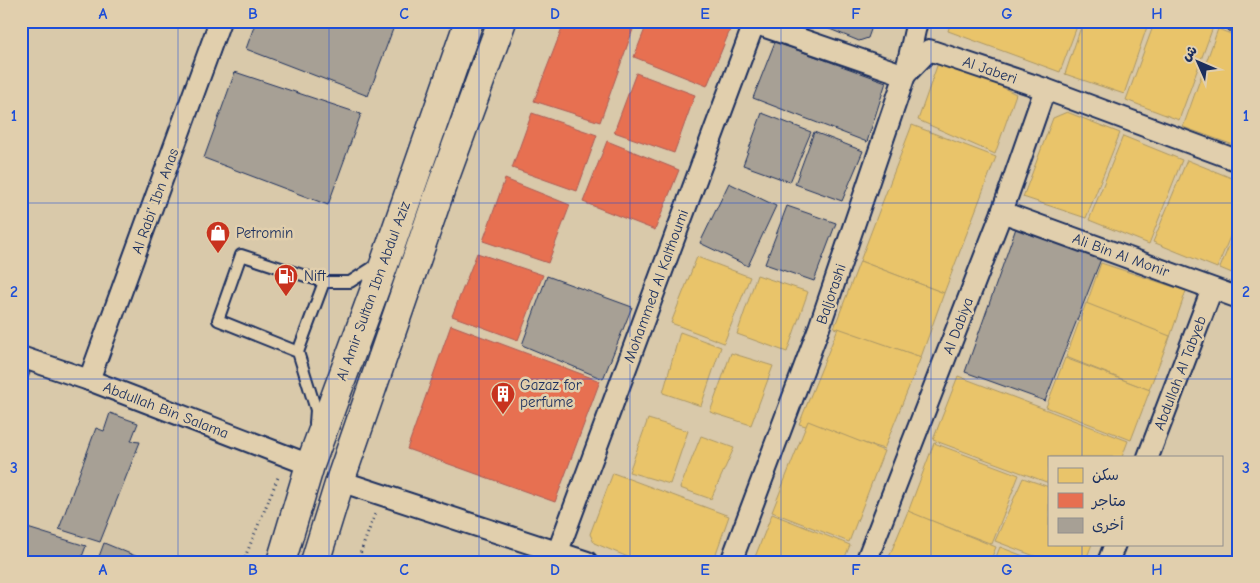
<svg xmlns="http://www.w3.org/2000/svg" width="1260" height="583" viewBox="0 0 1260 583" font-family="'Comic Neue','Playpen Sans Arabic',sans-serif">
<rect width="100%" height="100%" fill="#d9c9aa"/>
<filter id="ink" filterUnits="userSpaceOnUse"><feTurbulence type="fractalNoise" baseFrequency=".02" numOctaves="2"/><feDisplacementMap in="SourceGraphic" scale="10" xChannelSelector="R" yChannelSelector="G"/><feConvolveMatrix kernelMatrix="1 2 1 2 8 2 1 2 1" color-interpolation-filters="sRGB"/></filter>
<g filter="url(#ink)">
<g fill="#e9c46a" stroke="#ab9766">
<polygon points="951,21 1079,21 1060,72 948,31"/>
<polygon points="1083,21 1149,21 1124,94 1065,74"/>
<polygon points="1155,21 1197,21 1213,27 1179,120 1126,100"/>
<polygon points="1218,29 1239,37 1239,147 1183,127"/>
<polygon points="938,63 977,75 1016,94 995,154 918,120"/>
<polygon points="1067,112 1120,133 1086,218 1023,197 1053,118"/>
<polygon points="912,125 996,157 944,293 860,261"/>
<polygon points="1123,136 1182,160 1149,244 1089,220"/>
<polygon points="1187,160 1239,181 1239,215 1217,268 1153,242"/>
<polygon points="1239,221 1239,276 1220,268"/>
<polygon points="697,257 750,277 724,343 671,323"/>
<polygon points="860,261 944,293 921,357 834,328"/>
<polygon points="1101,263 1186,291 1168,343 1083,314"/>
<polygon points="757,275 808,292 787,352 737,334"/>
<polygon points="1086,303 1170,336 1149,390 1066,357"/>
<polygon points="838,328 921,357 884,449 799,424"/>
<polygon points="680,332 721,347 701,406 663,393"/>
<polygon points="731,353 773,366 751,425 710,412"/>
<polygon points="1065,358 1150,390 1131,440 1046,407"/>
<polygon points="958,376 1128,441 1122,457 1049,457 1049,483 933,440"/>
<polygon points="648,419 688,431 670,484 629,472"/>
<polygon points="808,421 884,451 849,542 772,512"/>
<polygon points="701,436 734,448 711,499 680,488"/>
<polygon points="934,443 1019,475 992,544 908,512"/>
<polygon points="613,473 729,516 713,562 640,562 594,543 590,534"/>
<polygon points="1023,478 1049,487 1049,544 1092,544 1085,562 1050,562 995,541"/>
<polygon points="908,511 996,547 990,562 887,562"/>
<polygon points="772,514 850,545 843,562 753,562"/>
<polygon points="1000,547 1039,562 994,562"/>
</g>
<g fill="#e76f51" stroke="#aa5c55">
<polygon points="565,21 636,21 600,122 534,101"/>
<polygon points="648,21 708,21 730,30 707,86 634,57"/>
<polygon points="636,73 695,95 674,153 614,132"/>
<polygon points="532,113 597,135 577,191 512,168"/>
<polygon points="607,141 679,170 655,230 583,202"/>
<polygon points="505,179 570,205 548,263 483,241"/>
<polygon points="477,253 543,275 518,340 452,316"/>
<polygon points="451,325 600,381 555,502 407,449"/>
</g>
<g fill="#a7a095" stroke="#1b2f5e">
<polygon points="256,21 396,21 368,96 246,49"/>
<polygon points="810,21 874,21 868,38 859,41"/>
<polygon points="775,42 886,82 867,142 753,98"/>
<polygon points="235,72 361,114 328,205 204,158"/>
<polygon points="762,113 811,132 790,182 743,165"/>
<polygon points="814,132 863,151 842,201 795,184"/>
<polygon points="729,183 776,206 748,266 700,243"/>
<polygon points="787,206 836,223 814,281 765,264"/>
<polygon points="1016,228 1101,259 1045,401 965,372"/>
<polygon points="547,276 632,307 603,379 522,345"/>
<polygon points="21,370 30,373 21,395"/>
<polygon points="110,413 138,423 131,441 140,442 100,542 59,529 96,428 104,431"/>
<polygon points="21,526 86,546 80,562 21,562"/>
<polygon points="104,543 150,562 97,562"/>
</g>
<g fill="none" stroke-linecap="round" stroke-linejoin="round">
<defs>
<g id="lane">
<polyline points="298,352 324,282"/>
<polyline points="315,423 316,410 298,352 218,320 241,255 324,282 350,282 378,264"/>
</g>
<g id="street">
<polyline points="748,21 905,75 929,50 1045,89 1239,161"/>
<polyline points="1235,21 1239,23"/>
<polyline points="1002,212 1239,298"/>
<polyline points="21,357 89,380 310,465"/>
<polyline points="89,380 220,21"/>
<polyline points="1148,457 1212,289"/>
<polyline points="340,481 587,562"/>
<polyline points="558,551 755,21"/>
<polyline points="731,562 819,328 905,75 917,21"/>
<polyline points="866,562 1002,212 1045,89"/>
<polyline points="1108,562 1115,544"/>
</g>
<g id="secondary">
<polyline points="281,562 310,465 386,259 469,21"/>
<polyline points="315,562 340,481 441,188 502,21"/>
</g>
</defs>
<use href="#lane" stroke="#1b2f5e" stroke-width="14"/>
<use href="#street" stroke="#1b2f5e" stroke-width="24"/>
<use href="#secondary" stroke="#1b2f5e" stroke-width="31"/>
<g stroke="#1b2f5e" stroke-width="3" stroke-dasharray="1 4" stroke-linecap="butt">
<polyline points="243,562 279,475"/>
<polyline points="357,562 375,514"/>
</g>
<use href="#lane" stroke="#e1cfad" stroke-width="10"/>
<use href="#street" stroke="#e1cfad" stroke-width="20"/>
<use href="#secondary" stroke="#e1cfad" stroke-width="28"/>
</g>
</g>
<path fill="none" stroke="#1d4ed8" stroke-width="1" stroke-opacity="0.55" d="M178 21V562M329 21V562M479 21V562M630 21V562M781 21V562M931 21V562M1082 21V457M21 203H1239M21 379H1239M1082 544V562"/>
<defs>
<symbol id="shop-pin" viewBox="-11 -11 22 30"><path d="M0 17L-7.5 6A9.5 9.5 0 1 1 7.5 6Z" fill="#c8321e" stroke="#e1cfad"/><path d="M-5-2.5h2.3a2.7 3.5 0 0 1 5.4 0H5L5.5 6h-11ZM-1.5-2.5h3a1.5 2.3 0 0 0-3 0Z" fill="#fff"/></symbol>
<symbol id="fuel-pin" viewBox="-11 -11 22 30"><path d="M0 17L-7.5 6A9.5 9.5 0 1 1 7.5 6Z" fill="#c8321e" stroke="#e1cfad"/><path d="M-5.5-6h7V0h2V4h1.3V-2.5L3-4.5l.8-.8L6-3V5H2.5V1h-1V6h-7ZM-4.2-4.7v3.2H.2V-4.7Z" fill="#fff"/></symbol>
<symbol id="building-pin" viewBox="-11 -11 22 30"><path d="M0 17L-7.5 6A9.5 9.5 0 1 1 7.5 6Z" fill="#c8321e" stroke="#e1cfad"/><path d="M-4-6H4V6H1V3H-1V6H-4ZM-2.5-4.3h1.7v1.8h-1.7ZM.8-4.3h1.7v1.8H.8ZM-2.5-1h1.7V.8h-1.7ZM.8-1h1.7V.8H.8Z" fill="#fff"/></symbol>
</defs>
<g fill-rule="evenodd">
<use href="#shop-pin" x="204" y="219" width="28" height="38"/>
<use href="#fuel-pin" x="272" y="262" width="28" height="38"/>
<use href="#building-pin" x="489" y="380" width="28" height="38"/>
</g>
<g text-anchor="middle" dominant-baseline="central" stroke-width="5" stroke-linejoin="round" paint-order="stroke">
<g font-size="15" fill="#1b2f5e" stroke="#e1cfad">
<text transform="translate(990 70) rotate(19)">Al Jaberi</text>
<text transform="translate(155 201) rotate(-70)">Al Rabi' Ibn Anas</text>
<text transform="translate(1121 255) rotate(20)">Ali Bin Al Monir</text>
<text transform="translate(656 286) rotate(-70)">Mohammed Al Kalthoumi</text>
<text transform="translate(373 291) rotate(-70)">Al Amir Sultan Ibn Abdul Aziz</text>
<text transform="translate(831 294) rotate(-71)">Baljorashi</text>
<text transform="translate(958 326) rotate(-69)">Al Dabiya</text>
<text transform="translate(1180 373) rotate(-69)">Abdullah Al Tabyeb</text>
<text transform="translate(166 410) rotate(21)">Abdullah Bin Salama</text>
</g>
<g font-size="15" fill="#1b2f5e" stroke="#e1cfad" text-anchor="start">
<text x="236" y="233">Petromin</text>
<text x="304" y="276">Nift</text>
<text x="520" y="385">Gazaz for<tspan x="520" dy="17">perfume</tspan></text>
</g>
</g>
<rect width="1260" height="583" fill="none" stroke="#e1cfad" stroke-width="55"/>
<rect x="1048" y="456" width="175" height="90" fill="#e1cfad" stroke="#928f8d"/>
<rect x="1058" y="468" width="25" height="15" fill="#e9c46a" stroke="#928f8d"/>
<text x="1092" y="480" font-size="15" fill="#1b2f5e">سكن</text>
<rect x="1058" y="493" width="25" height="15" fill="#e76f51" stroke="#928f8d"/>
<text x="1092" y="506" font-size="15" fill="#1b2f5e">متاجر</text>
<rect x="1058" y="518" width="25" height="15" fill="#a7a095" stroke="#928f8d"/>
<text x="1092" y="530" font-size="15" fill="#1b2f5e">أخرى</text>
<g transform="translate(1198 62) rotate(315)" stroke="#e1cfad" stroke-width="4" paint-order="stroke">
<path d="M0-4L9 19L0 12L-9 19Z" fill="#1b2f5e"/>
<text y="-8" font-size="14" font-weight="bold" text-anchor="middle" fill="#1b2f5e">ش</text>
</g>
<rect x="28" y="28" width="1204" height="528" fill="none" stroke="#1d4ed8" stroke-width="2"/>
<g font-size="16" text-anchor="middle" font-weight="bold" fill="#1d4ed8">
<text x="103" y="19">A</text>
<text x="253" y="19">B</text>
<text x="404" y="19">C</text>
<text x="555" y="19">D</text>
<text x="705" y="19">E</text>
<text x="856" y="19">F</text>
<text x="1007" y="19">G</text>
<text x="1157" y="19">H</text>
<text x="14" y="121">1</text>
<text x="1246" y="121">1</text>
<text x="14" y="297">2</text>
<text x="1246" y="297">2</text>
<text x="14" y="473">3</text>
<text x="1246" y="473">3</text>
<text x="103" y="575">A</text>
<text x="253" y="575">B</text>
<text x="404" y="575">C</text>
<text x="555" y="575">D</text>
<text x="705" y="575">E</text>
<text x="856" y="575">F</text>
<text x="1007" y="575">G</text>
<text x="1157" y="575">H</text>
</g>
</svg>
